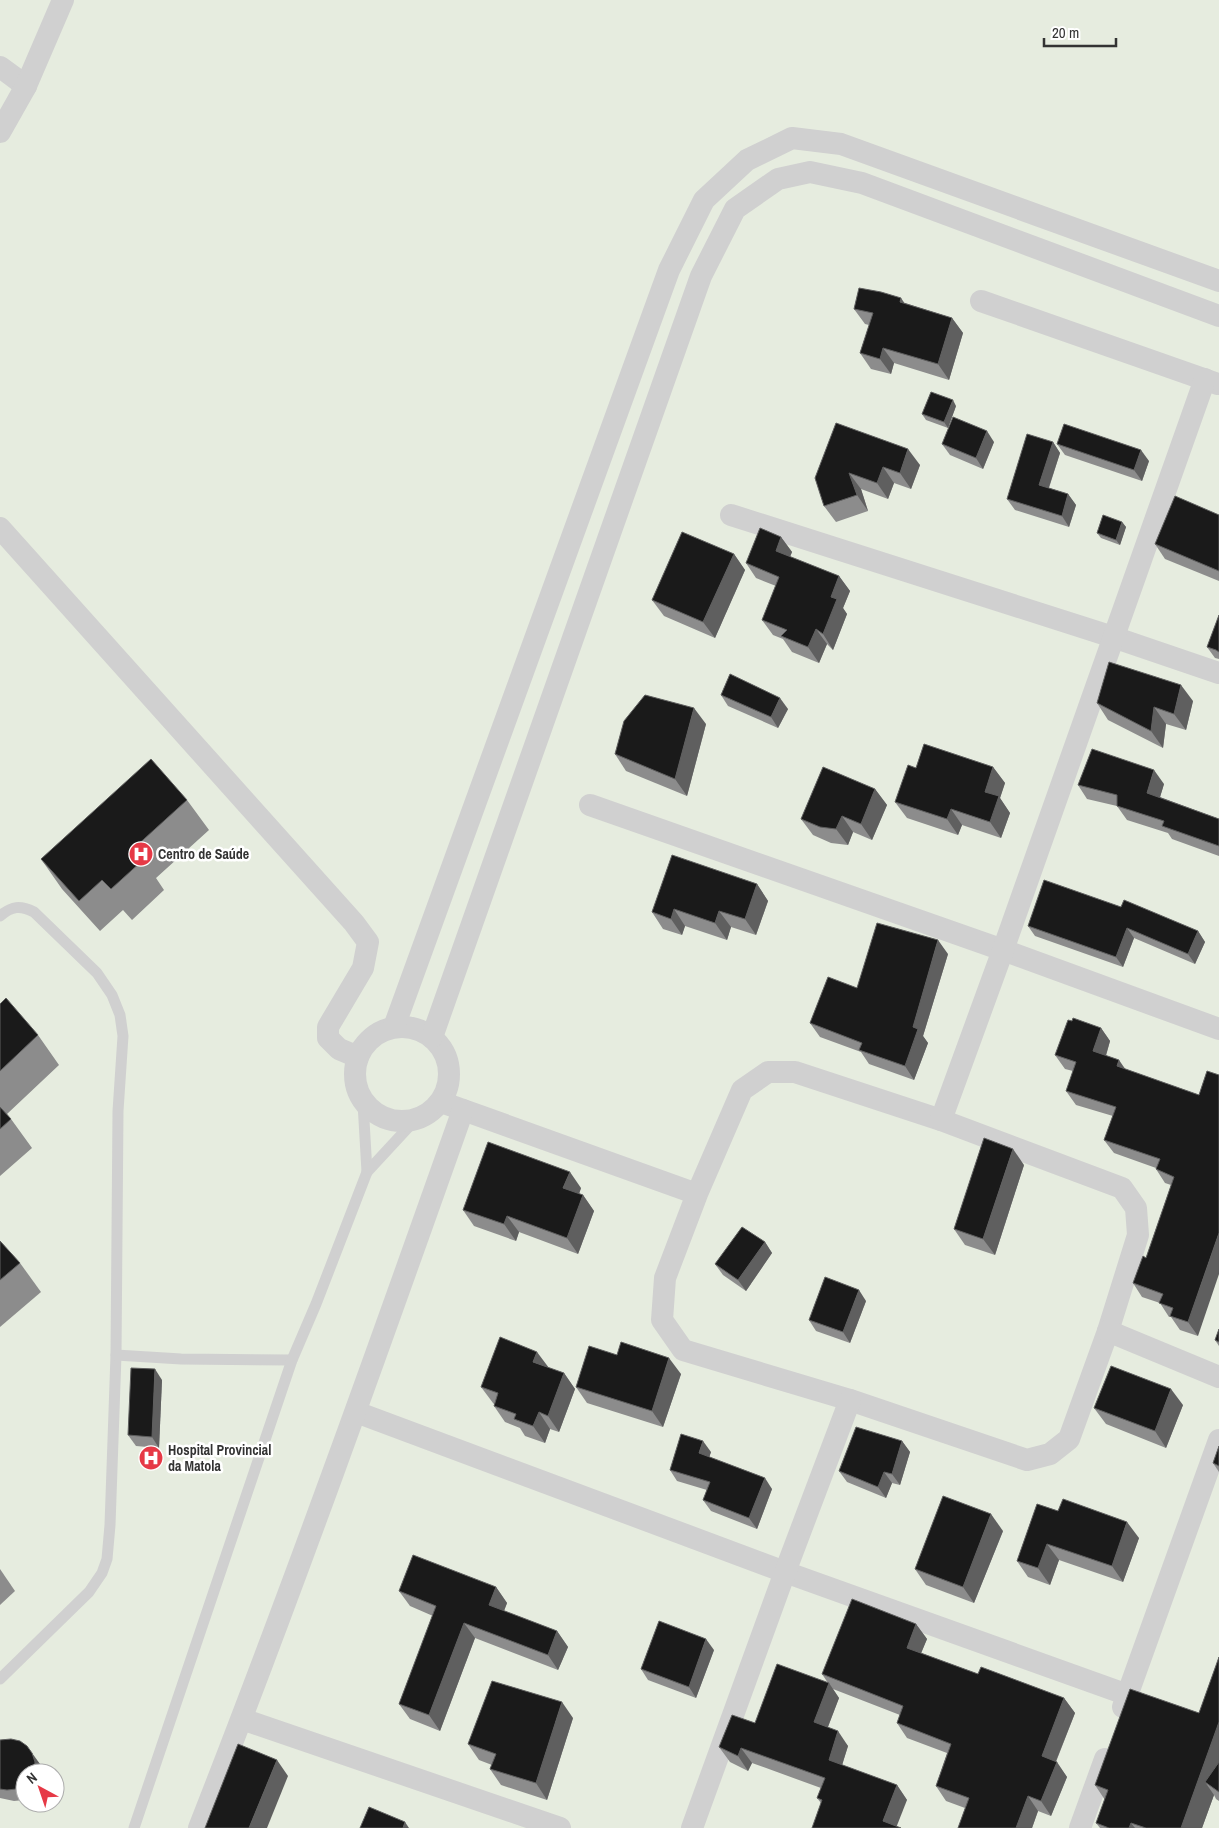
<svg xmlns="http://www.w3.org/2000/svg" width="1219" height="1828" viewBox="0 0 1219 1828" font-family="'Archivo Narrow',sans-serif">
<rect width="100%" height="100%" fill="#fff"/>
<path fill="#e6ecdf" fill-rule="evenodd" d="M0 0H1219V1828H0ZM25 1773H55V1803H25Z"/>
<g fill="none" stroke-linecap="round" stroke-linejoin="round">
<g stroke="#d0d0d0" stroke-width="11">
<path d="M0 916C12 906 20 905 34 912L97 973 112 995 120 1015 123 1036 118 1111 116 1355 110 1525 107 1559 102 1573 89 1592 0 1679"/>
<polyline points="363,1103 367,1172"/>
<polyline points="116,1355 181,1359 292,1360"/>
<polyline points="134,1828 292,1360 316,1304 367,1172 416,1119"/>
</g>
<g stroke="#d0d0d0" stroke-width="22">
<polyline points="0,67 26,86"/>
<polyline points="0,132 26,86 63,0"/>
<polyline points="981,301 1218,384"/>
<polyline points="731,515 1113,637 1219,673"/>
<polyline points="0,528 354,923 368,942 363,968 328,1027 328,1038 339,1049 358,1057"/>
<polyline points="590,805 1003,950 1219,1029"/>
<circle cx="402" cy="1074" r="47"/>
<polyline points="394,1027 669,270 704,200 747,160 792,138 841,144 1219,281"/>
<polyline points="432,1037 701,276 735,209 778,179 810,172 862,183 1219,316"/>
<polyline points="441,1102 697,1194 665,1278 662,1320 683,1350 850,1400 1027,1460 1050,1454 1069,1439 1108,1331 1138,1235 1136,1208 1122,1188 941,1120 795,1072 768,1072 742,1090 697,1194"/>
<polyline points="941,1120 1003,950 1205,379"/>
<polyline points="1108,1331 1219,1377"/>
<polyline points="356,1412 785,1572 1128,1695"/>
<polyline points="1123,1707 1219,1440"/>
<polyline points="242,1719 560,1828"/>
<path d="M199 1828C292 1591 378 1350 463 1110"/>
<polyline points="692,1828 785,1572 850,1400"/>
<polyline points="1080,1828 1105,1759"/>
</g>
</g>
<g fill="#8c8c8c">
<polygon points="905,303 952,318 963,333 949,380 894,363 891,374 871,369 860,353 869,325 865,324 854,309"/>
<polygon points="956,406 948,428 926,420 922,414"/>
<polygon points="836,423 920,465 911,489 894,483 888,499 861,489 868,511 836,522 824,506"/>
<polygon points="994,442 983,469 950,455 942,444"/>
<polygon points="1053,442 1060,453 1049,488 1068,494 1076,505 1069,527 1015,510 1007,499"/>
<polygon points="1057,444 1149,461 1142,481 1065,455"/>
<polygon points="1219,515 1219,581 1165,559 1155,544"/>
<polygon points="1122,522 1126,527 1120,545 1101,538 1097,533"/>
<polygon points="781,537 792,552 790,557 839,576 850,591 843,608 847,614 833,650 827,644 819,663 792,652 783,639 773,635 762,620 776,586 756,578 746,563"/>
<polygon points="734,554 745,570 715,638 664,616 652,600"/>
<polygon points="1219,615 1219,659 1215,658 1207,647"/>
<polygon points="721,695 788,709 778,728 728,706"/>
<polygon points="1193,701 1186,730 1166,724 1163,748 1108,720 1097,703"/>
<polygon points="706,724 687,796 626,771 615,754"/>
<polygon points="993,767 1005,783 1000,798 1010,813 1001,838 962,825 958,835 907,818 895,802 916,768"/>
<polygon points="1164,784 1160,797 1219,819 1219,856 1172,839 1168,833 1127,820 1117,806 1087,799 1078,785"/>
<polygon points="875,789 887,805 872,840 853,832 848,845 831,843 813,835 801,819"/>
<polygon points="187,800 209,830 156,878 164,890 132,920 123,910 100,931 62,889 41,859"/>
<polygon points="757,884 768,901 756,935 731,927 727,940 685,926 682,935 663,929 652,912"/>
<polygon points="1121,907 1198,931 1205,942 1195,964 1134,938 1123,967 1035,936 1028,926"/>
<polygon points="948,954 923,1036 928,1043 914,1080 869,1064 861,1052 820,1037 810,1023 857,988"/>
<polygon points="0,1004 38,1035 59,1065 7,1114 11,1119 32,1148 0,1176"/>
<polygon points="1101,1028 1110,1041 1106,1056 1125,1069 1199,1095 1198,1336 1180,1330 1171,1317 1169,1317 1160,1303 1142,1297 1133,1283 1146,1258 1171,1185 1165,1183 1156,1169 1156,1168 1114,1153 1104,1140 1113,1116 1076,1105 1066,1091 1073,1071 1065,1069 1055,1055"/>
<polygon points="1024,1165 995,1255 965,1245 954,1229"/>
<polygon points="581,1188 579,1194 583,1195 594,1211 578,1254 519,1232 516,1241 474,1226 463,1210"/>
<polygon points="0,1241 20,1263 41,1292 0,1327"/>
<polygon points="765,1242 772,1253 746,1291 723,1275 715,1264"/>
<polygon points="866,1301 850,1343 816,1331 809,1320"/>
<polygon points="1219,1329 1219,1346 1215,1340"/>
<polygon points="617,1355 681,1374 663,1427 587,1403 576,1387"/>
<polygon points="549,1368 564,1373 575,1389 559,1432 550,1429 545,1443 525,1436 520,1428 505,1422 494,1406 494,1404 493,1403 481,1387"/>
<polygon points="162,1380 159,1448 136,1446 128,1435"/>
<polygon points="1183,1405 1166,1448 1106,1424 1094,1408"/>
<polygon points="902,1441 910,1452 900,1485 892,1483 886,1498 847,1482 839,1471"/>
<polygon points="1219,1446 1219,1472 1213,1463"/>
<polygon points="711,1452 709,1457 772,1489 757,1529 711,1511 703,1500 707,1490 677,1481 670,1470"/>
<polygon points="1037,1504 1139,1538 1123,1582 1059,1560 1050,1585 1028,1577 1017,1561"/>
<polygon points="1003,1531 974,1603 926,1585 915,1569"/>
<polygon points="0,1569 15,1591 0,1605"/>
<polygon points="496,1587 507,1603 504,1611 557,1631 568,1647 558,1670 475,1638 440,1731 410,1719 399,1704 433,1616 410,1606 399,1591"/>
<polygon points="916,1624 927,1639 921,1653 978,1674 1064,1698 1075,1713 1056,1762 1067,1777 1051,1816 1038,1811 1032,1828 958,1828 965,1808 946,1801 936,1786 947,1753 907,1738 897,1723 900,1715 833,1689 839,1698 828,1727 848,1746 842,1765 897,1785 907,1800 821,1803 817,1798 821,1788 752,1763 748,1771 730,1762 719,1747 828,1683 822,1674"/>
<polygon points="714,1650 696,1698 648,1680 641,1669"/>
<polygon points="1219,1657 1219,1801 1216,1799 1214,1795 1202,1828 1100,1828 1096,1823 1105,1800 1095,1785 1199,1713"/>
<polygon points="573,1718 547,1800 501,1785 490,1769 492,1765 479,1760 468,1744"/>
<polygon points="0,1740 40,1764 42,1773 25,1773 25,1800 24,1800 14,1801 0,1798"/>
</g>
<g fill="#5f5f5f">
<polygon points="901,298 912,314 900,302"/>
<polygon points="952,318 963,333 949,380 938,364"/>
<polygon points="883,348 894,363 891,374 880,359"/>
<polygon points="953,400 956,406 948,428 944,422"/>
<polygon points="987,431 994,442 983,469 976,458"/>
<polygon points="1053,442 1060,453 1046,496 1039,485"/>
<polygon points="908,449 920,465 911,489 900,473"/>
<polygon points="1141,450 1149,461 1142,481 1134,470"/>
<polygon points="883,467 894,483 888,499 877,483"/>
<polygon points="849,473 861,489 868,511 857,495"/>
<polygon points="1068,494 1076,505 1069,527 1062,516"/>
<polygon points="1122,522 1126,527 1120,545 1116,540"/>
<polygon points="781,537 792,552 786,566 776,551"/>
<polygon points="734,554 745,570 715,638 703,622"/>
<polygon points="839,576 850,591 843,608 847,614 833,650 823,634 831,597"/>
<polygon points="816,629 827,644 819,663 808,647"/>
<polygon points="1181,685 1193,701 1186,730 1174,714"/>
<polygon points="780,698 788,709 778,728 771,717"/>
<polygon points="1154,707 1166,724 1163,748 1151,731"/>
<polygon points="694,708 706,724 687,796 675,779"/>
<polygon points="993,767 1005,783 1000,798 1010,813 1001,838 990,822 985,792"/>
<polygon points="1154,770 1164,784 1157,807 1147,793"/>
<polygon points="875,789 887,805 872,840 861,824"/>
<polygon points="951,809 962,825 958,835 947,819"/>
<polygon points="842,816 853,832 848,845 836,829"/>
<polygon points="757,884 768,901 756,935 745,919"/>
<polygon points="674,909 685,926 682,935 671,919"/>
<polygon points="719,911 731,927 727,940 715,923"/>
<polygon points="1127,928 1134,938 1123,967 1116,957"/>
<polygon points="1198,931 1205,942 1195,964 1188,954"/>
<polygon points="938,940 948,954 923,1036 928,1043 914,1080 905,1066 913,1027"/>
<polygon points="1101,1028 1110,1041 1103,1065 1093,1051"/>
<polygon points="1119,1060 1128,1073 1117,1066"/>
<polygon points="1013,1149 1024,1165 995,1255 983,1239"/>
<polygon points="570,1172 581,1188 575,1205 563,1188"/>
<polygon points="583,1195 594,1211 578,1254 567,1238"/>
<polygon points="507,1216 519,1232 516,1241 504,1224"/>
<polygon points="1219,1233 1219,1274 1198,1336 1188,1322"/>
<polygon points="765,1242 772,1253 746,1291 738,1280"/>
<polygon points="859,1290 866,1301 850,1343 843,1332"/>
<polygon points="537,1352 549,1368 533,1362"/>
<polygon points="669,1358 681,1374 663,1427 652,1411"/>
<polygon points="155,1369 162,1380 159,1448 152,1437"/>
<polygon points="564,1373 575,1389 559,1432 548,1416"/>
<polygon points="1171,1389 1183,1405 1166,1448 1155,1431"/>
<polygon points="539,1412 550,1429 545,1443 533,1426"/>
<polygon points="703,1441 711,1452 707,1464 699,1453"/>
<polygon points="902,1441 910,1452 900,1485 892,1474"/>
<polygon points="884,1472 892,1483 886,1498 878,1487"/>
<polygon points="765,1478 772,1489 757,1529 749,1518"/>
<polygon points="991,1514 1003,1531 974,1603 963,1587"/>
<polygon points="1127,1522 1139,1538 1123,1582 1112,1566"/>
<polygon points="1047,1544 1059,1560 1050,1585 1038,1568"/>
<polygon points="496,1587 507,1603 500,1621 489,1605"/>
<polygon points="464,1623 475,1638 440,1731 429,1715"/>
<polygon points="916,1624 927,1639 917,1663 907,1648"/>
<polygon points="557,1631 568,1647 558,1670 548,1655"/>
<polygon points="706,1639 714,1650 696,1698 689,1687"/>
<polygon points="829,1683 839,1698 824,1737 814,1722"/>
<polygon points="1064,1698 1075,1713 1052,1771 1042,1756"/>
<polygon points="562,1702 573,1718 547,1800 536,1783"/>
<polygon points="1219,1722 1219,1781 1205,1782 1214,1795 1202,1828 1181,1828"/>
<polygon points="838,1731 848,1746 839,1775 829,1760"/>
<polygon points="741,1748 752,1763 748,1771 738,1756"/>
<polygon points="32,1753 40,1764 42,1773 33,1773"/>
<polygon points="277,1760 288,1776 267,1828 249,1828"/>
<polygon points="1057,1762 1067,1777 1051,1816 1041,1801"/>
<polygon points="897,1785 907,1800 896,1828 883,1821"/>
<polygon points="1028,1796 1038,1811 1032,1828 1016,1828"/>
<polygon points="405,1822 409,1828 403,1828"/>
<polygon points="1131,1823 1135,1828 1129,1828"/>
</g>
<g fill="#1a1a1a" stroke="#5f5f5f">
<polygon points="859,288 881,292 901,298 900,302 952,318 938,364 883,348 880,359 860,353 873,313 854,309"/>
<polygon points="931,392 953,400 944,422 922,414"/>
<polygon points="953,417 987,431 976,458 942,444"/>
<polygon points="836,423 908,449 900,473 883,467 877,483 849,473 857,495 824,506 815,478"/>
<polygon points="1064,424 1141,450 1134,470 1057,444"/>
<polygon points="1027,434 1053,442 1039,485 1068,494 1062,516 1007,499"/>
<polygon points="1175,496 1219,515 1219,571 1155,544"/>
<polygon points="1103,515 1122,522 1116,540 1097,533"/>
<polygon points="760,528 781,537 776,551 839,576 831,597 837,599 823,634 816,629 808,647 781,636 787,630 762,620 779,577 746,563"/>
<polygon points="682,532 734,554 703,622 652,600"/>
<polygon points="1219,615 1219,652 1216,650 1207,647"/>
<polygon points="1109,662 1181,685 1174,714 1154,707 1151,731 1097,703"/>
<polygon points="730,674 780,698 771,717 721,695"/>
<polygon points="645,695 694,708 675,779 615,754 624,721"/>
<polygon points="924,744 993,767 985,792 999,796 990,822 951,809 947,819 895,802 908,765 916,768"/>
<polygon points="1092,749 1154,770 1147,793 1219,819 1219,846 1162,826 1164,821 1117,806 1117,795 1078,785"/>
<polygon points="151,759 187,800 133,849 143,860 111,889 102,880 79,901 41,859"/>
<polygon points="823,767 875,789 861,824 842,816 836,829 820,827 801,819"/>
<polygon points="672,855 757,884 745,919 719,911 715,923 674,909 671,919 652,912"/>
<polygon points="1044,880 1121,907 1124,900 1198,931 1188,954 1127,928 1116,957 1028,926"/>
<polygon points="877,923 938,940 913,1027 918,1029 905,1066 859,1050 862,1043 810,1023 828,977 857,988"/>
<polygon points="6,998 38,1035 0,1071 0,1004"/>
<polygon points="1073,1018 1101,1028 1093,1051 1119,1060 1117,1066 1199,1095 1207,1071 1219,1075 1219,1233 1188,1322 1170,1316 1173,1308 1159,1303 1163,1294 1133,1283 1143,1256 1146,1258 1174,1177 1156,1169 1160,1159 1104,1140 1116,1107 1066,1091 1076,1062 1055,1055 1068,1020 1072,1021"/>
<polygon points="0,1107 11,1119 0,1129"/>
<polygon points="984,1138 1013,1149 983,1239 954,1229"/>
<polygon points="488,1142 570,1172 563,1188 583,1195 567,1238 507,1216 504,1224 463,1210"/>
<polygon points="742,1227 765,1242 738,1280 715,1264"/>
<polygon points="0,1241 20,1263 0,1280"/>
<polygon points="825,1277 859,1290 843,1332 809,1320"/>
<polygon points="1219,1329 1219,1342 1215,1340"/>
<polygon points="500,1337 537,1352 533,1362 564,1373 548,1416 539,1412 533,1426 514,1419 516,1414 494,1406 498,1393 481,1387"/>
<polygon points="621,1342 669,1358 652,1411 576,1387 589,1346 617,1355"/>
<polygon points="1111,1366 1171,1389 1155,1431 1094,1408"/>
<polygon points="131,1368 155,1369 152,1437 128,1435"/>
<polygon points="856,1427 902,1441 892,1474 884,1472 878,1487 839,1471"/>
<polygon points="681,1434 703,1441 699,1453 765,1478 749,1518 703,1500 710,1482 670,1470"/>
<polygon points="1219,1446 1219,1466 1213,1463"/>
<polygon points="943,1496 991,1514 963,1587 915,1569"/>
<polygon points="1063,1499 1127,1522 1112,1566 1047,1544 1038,1568 1017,1561 1037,1504 1058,1511"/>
<polygon points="413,1555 496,1587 489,1605 557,1631 548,1655 464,1623 429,1715 399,1704 436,1606 399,1591"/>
<polygon points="852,1599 916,1624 907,1648 978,1674 981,1667 1064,1698 1042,1756 1057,1762 1041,1801 1028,1796 1016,1828 958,1828 969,1798 936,1786 951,1744 897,1723 903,1706 822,1674"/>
<polygon points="659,1621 706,1639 689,1687 641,1669"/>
<polygon points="1219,1657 1219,1722 1181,1828 1146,1828 1131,1823 1129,1828 1109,1828 1096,1823 1108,1790 1095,1785 1130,1689 1199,1713"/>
<polygon points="777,1664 829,1683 814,1722 838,1731 829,1760 897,1785 883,1821 901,1828 812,1828 822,1800 817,1798 825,1778 741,1748 738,1756 719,1747 732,1715 755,1723"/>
<polygon points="492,1681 562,1702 536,1783 490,1769 496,1754 468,1744"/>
<polygon points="11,1739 20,1741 27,1746 32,1753 35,1762 34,1771 33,1773 25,1773 25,1784 24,1785 16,1789 7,1790 0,1789 0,1740"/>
<polygon points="238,1744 277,1760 249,1828 205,1828"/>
<polygon points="1219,1762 1219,1792 1205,1782"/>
<polygon points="369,1807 405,1822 403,1828 360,1828"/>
</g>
<defs>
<symbol id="hospital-disc" viewBox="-11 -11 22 22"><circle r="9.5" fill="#e63946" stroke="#fff"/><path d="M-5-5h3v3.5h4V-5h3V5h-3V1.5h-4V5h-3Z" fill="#fff"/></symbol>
</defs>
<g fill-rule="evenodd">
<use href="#hospital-disc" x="127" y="840" width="28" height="28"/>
<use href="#hospital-disc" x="137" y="1444" width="28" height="28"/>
</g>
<g text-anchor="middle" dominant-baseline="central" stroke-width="5" stroke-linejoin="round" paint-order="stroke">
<g font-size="14" font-weight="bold" fill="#333" stroke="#fff" text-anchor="start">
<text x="158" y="854">Centro de Saúde</text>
<text x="168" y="1450">Hospital Provincial<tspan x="168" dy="16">da Matola</tspan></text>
</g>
</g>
<g transform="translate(40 1788) rotate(320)"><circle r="24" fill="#ffffff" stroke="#adadad"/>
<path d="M0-4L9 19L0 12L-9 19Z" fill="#e63946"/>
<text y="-8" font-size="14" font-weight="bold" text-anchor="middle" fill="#333333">N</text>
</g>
<path d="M1044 38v8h72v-8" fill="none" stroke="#333333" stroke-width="2.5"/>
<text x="1052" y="38" font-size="15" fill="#333333" stroke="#ffffff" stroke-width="4" paint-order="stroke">20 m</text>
</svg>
